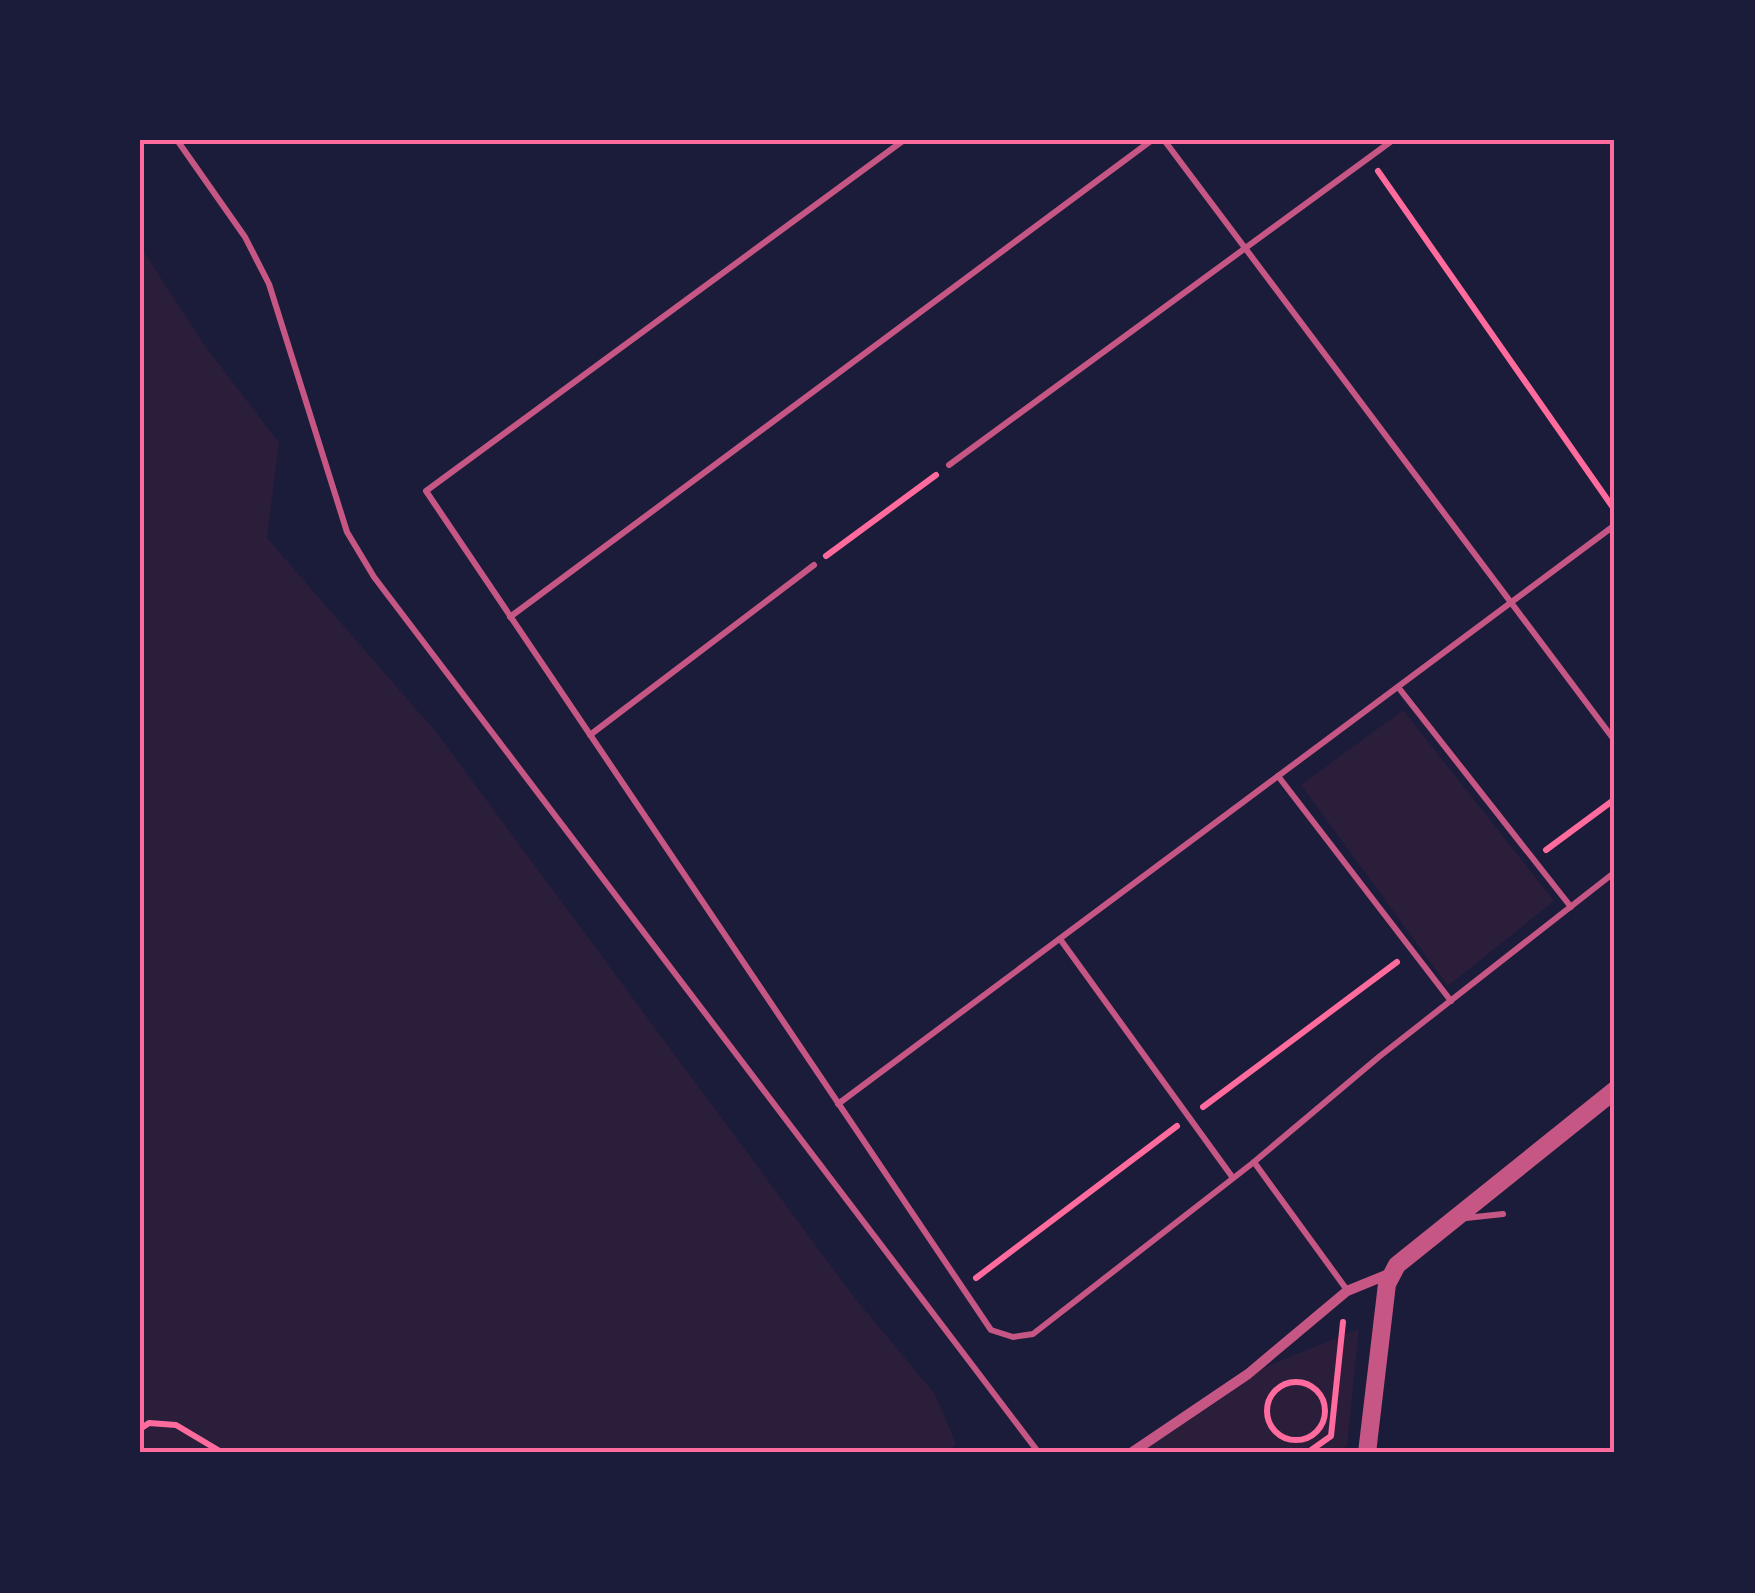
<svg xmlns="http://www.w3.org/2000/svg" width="1755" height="1593" viewBox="0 0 1755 1593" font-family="Arial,sans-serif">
<rect width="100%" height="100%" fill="#1b1b3a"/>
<g fill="#2a1e3b">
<polygon points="140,246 203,343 279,443 267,538 436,732 854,1297 935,1394 956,1444 948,1453 140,1453"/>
<polygon points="1403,710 1554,901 1448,986 1301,785"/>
<polygon points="1359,1329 1347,1446 1335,1453 1131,1453 1248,1374"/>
</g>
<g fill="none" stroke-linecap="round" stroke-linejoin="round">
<g stroke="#ff6b9d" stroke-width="6">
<polyline points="1378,171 1614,509"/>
<polyline points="826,556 936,475"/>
<polyline points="1546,850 1615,799"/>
<polyline points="1203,1107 1397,962"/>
<polyline points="976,1278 1177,1126"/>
<circle cx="1296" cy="1411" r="29"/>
<polyline points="140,1429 149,1423 176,1425 223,1453"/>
<polyline points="1307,1453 1331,1436 1343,1322"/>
</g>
<g stroke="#c65784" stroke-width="6">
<polyline points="177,140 245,237 269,284 347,532 374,577 1039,1453"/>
<polyline points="904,140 426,491 991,1330 1013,1337 1033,1334 1254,1162 1380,1056 1615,872"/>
<polyline points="1164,140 1615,741"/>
<polyline points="949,465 1393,140"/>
<polyline points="510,617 1152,140"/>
<polyline points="1398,687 1571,907"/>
<polyline points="590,735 814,565"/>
<polyline points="1278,776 1451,1001"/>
<polyline points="1060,939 1233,1178"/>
<polyline points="838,1104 1615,525"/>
<polyline points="1254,1162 1347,1290"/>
<polyline points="1466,1218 1503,1214"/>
</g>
<polyline stroke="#c65784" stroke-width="10" points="1131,1453 1248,1374 1347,1291 1391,1273"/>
<polyline stroke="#c65784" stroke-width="18" points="1367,1453 1387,1284 1397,1265 1615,1090"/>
</g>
<rect width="1755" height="1593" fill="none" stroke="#1b1b3a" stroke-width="285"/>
<rect x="142" y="142" width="1470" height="1308" fill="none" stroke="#ff6b9d" stroke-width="4"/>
</svg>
